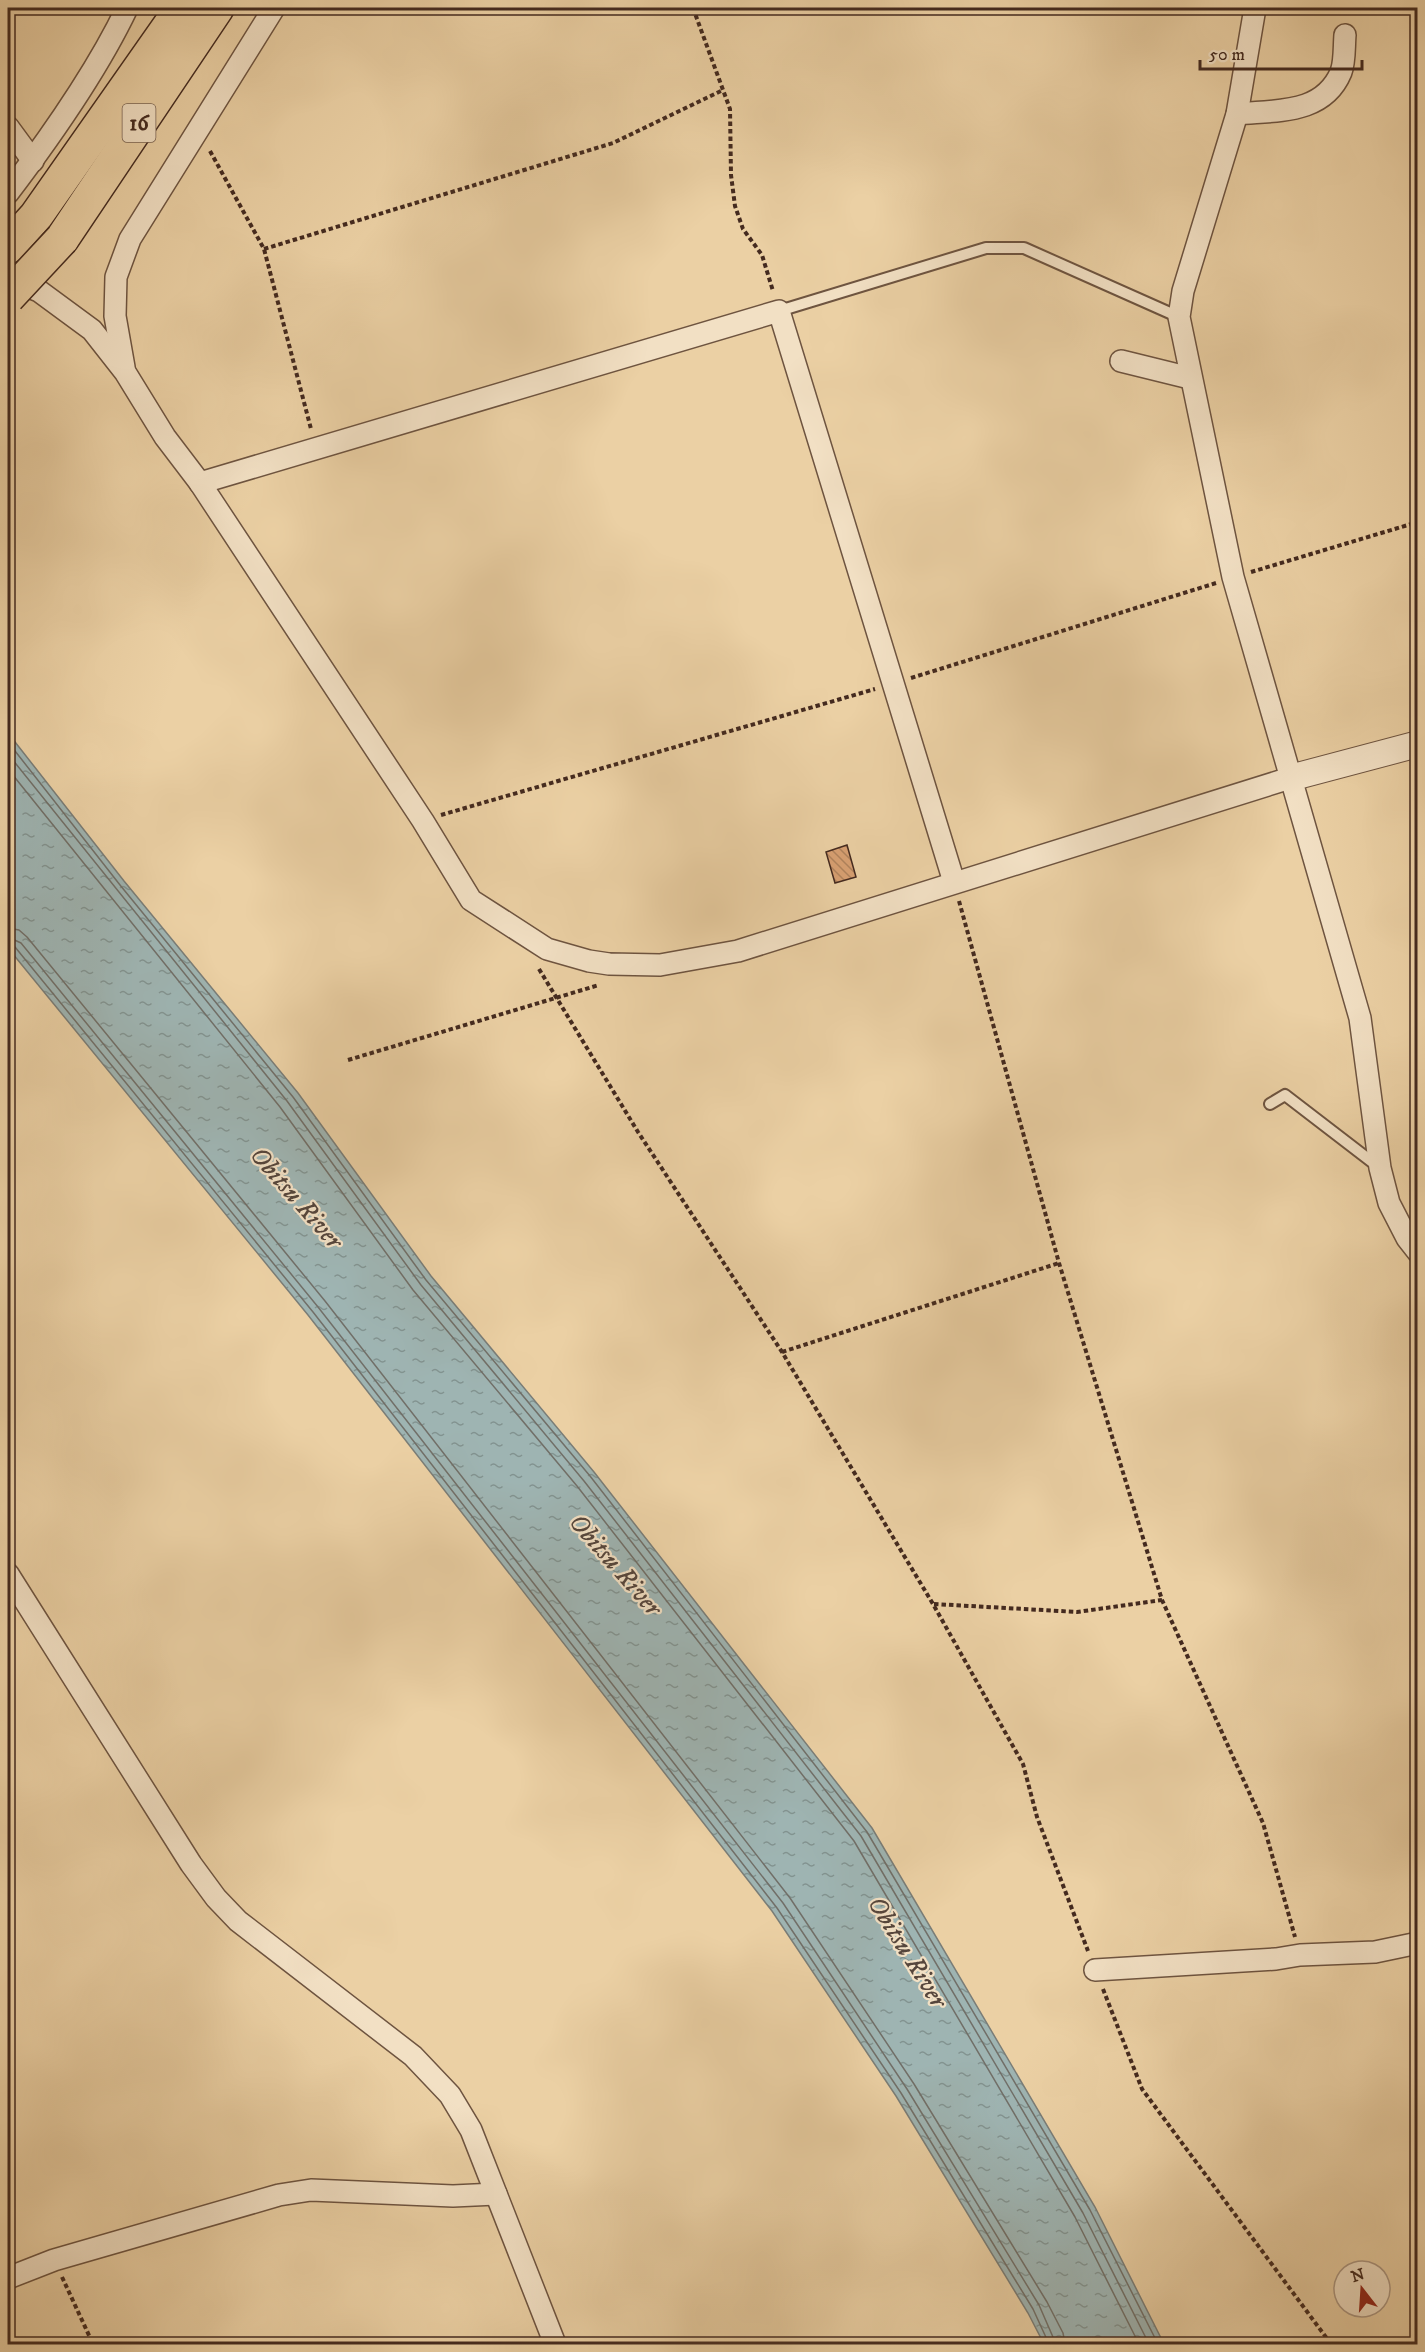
<svg xmlns="http://www.w3.org/2000/svg" width="1425" height="2352" viewBox="0 0 1425 2352" font-family="'IM FELL DW Pica',serif">
<defs>
<pattern id="water-ripples" width="26" height="14" patternUnits="userSpaceOnUse" patternTransform="scale(1.5)"><rect width="26" height="14" fill="#9eb4b2"/><path d="M2 4q2-2 4 0t4 0M15 11q2-2 4 0t4 0" fill="none" stroke="#829390"/></pattern>
<pattern id="building-back-hatch" width="6" height="6" patternUnits="userSpaceOnUse" patternTransform="scale(1.5)"><rect width="6" height="6" fill="#d8a072"/><path d="M-1 5l2 2M0 0l6 6M5-1l2 2" fill="none" stroke="#b1835d"/></pattern>
</defs>
<rect width="100%" height="100%" fill="#ebd0a4"/>
<filter id="stains"><feTurbulence type="fractalNoise" baseFrequency=".00333" numOctaves="4"/><feColorMatrix values="0 0 0 0 .2 0 0 0 0 .09 0 0 0 0 .02 0 0 0 .5 -.17"/></filter>
<radialGradient id="worn" r=".72"><stop offset=".6" stop-color="#630" stop-opacity="0"/><stop offset="1" stop-color="#630" stop-opacity=".3"/></radialGradient>
<polygon fill="url(#water-ripples)" stroke="#7a7d77" stroke-width="1.5" points="8,733 124,881 298,1093 431,1276 594,1472 872,1828 1095,2207 1164,2344 1044,2344 1028,2313 896,2096 772,1911 308,1315 8,948"/>
<g fill="none" stroke-linecap="round" stroke-linejoin="round">
<g stroke="#716f68" stroke-width="1.5">
<polyline points="8,742 120,885 293,1097 426,1280 590,1476 867,1832 1090,2210 1158,2344"/>
<polyline points="8,754 287,1101 421,1285 584,1481 861,1836 1083,2213 1149,2344"/>
<polyline points="8,769 280,1107 413,1290 577,1486 854,1841 1075,2217 1139,2344"/>
<polyline points="8,928 19,930 27,937 325,1301 790,1898 914,2084 1047,2302 1063,2333 1065,2344"/>
<polyline points="8,937 21,943 318,1307 783,1903 907,2089 1039,2305 1056,2344"/>
<polyline points="8,945 15,947 313,1312 777,1908 901,2093 1033,2309 1049,2344"/>
</g>
</g>
<polygon fill="url(#building-back-hatch)" stroke="#442a1f" stroke-width="1.5" points="847,845 856,877 835,883 826,852"/>
<g fill="none" stroke-linecap="round" stroke-linejoin="round">
<defs>
<g id="service">
<polyline points="779,311 986,248 1024,248 1179,317"/>
<polyline points="1270,1104 1285,1095 1380,1168"/>
</g>
<g id="minor">
<polyline points="1255,8 1237,114 1183,291 1179,317 1233,577 1360,1018 1380,1168 1389,1203 1407,1238 1418,1252"/>
<path d="M1237 114C1276 110 1323 115 1341 72 1345 62 1344 46 1345 35"/>
<polyline points="8,127 33,161"/>
<path d="M8 193C49 139 98 69 127 8"/>
<polyline points="11,280 39,291 92,330 125,372 165,437 200,483 423,821 471,900 547,949 589,961 609,964 660,965 738,951 1290,778"/>
<polyline points="1121,361 1190,378"/>
<polyline points="124,367 115,316 116,277 130,239 274,8"/>
<polyline points="200,483 779,311 954,882"/>
<polyline points="8,1574 191,1864 216,1898 238,1921 413,2056 450,2095 471,2130 555,2344"/>
<polyline points="1095,1970 1276,1959 1300,1955 1375,1952 1418,1943"/>
<polyline points="8,2278 54,2260 279,2195 311,2190 453,2196 496,2194"/>
</g>
<polyline id="tertiary" points="1290,778 1418,744"/>
<g id="trunk">
<polyline points="62,239 217,8"/>
<polyline points="8,247 36,216 182,8"/>
</g>
</defs>
<use href="#service" stroke="#6e5440" stroke-width="14"/>
<use href="#minor" stroke="#6e5440" stroke-width="24"/>
<use href="#tertiary" stroke="#6e5440" stroke-width="28"/>
<use href="#trunk" stroke="#442a1f" stroke-width="36"/>
<g stroke="#442a1f" stroke-width="4" stroke-dasharray="4.5 3" stroke-linecap="butt">
<polyline points="693,8 730,109 731,175 735,206 743,229 762,255 773,291"/>
<polyline points="210,151 264,249 311,429"/>
<polyline points="264,249 613,143 723,90"/>
<polyline points="1251,572 1418,522"/>
<polyline points="911,678 1216,583"/>
<polyline points="441,815 875,689"/>
<polyline points="959,901 1059,1263 1162,1600 1263,1823 1295,1937"/>
<polyline points="539,969 638,1132 782,1352 933,1604 1023,1764 1037,1817 1088,1951"/>
<polyline points="348,1060 599,985"/>
<polyline points="782,1352 1059,1263"/>
<polyline points="934,1604 1077,1612 1162,1600"/>
<polyline points="1103,1989 1142,2089 1331,2344"/>
<polyline points="62,2277 93,2344"/>
</g>
<use href="#service" stroke="#f2e0c4" stroke-width="10"/>
<use href="#minor" stroke="#f2e0c4" stroke-width="21"/>
<use href="#tertiary" stroke="#f2e0c4" stroke-width="26"/>
<use href="#trunk" stroke="#ebd0a4" stroke-width="33"/>
<defs>
<polyline id="trunk-bridge" points="8,297 62,239"/>
</defs>
<use href="#trunk-bridge" stroke="#442a1f" stroke-width="36" stroke-linecap="butt"/>
<use href="#trunk-bridge" stroke="#ebd0a4" stroke-width="33"/>
</g>
<g text-anchor="middle" dominant-baseline="central" stroke-width="4.5" stroke-linejoin="round" paint-order="stroke">
<rect fill="#f2e0c4" stroke="#786150" stroke-width="1.5" x="122.5" y="104" width="33" height="38" rx="4.5"/>
<g font-size="22" font-weight="bold" fill="#442a1f">
<text x="139" y="123">16</text>
</g>
<g font-size="26" font-style="italic" fill="#56463c" stroke="#f2e0c4">
<text transform="translate(296 1198) rotate(49)">Obitsu River</text>
<text transform="translate(615 1565) rotate(49)">Obitsu River</text>
<text transform="translate(907 1952) rotate(58)">Obitsu River</text>
</g>
</g>
<rect width="1425" height="2352" fill="none" stroke="#ebd0a4" stroke-width="30"/>
<rect x="9" y="9" width="1407" height="2334" fill="none" stroke="#442a1f" stroke-width="3"/>
<rect x="15" y="15" width="1395" height="2322" fill="none" stroke="#442a1f" stroke-width="1.5"/>
<g transform="translate(1362 2289) rotate(343)"><circle r="28" fill="#f2e0c4" stroke="#ac9782" stroke-width="1.5"/>
<path d="M0-4.5L10 22L0 15L-10 22Z" fill="#8f2418"/>
<text y="-9" font-size="16" font-weight="bold" text-anchor="middle" fill="#442a1f">N</text>
</g>
<path d="M1200 60v9h162v-9" fill="none" stroke="#442a1f" stroke-width="3"/>
<text x="1209" y="60" font-size="18" fill="#442a1f" stroke="#f2e0c4" stroke-width="4.5" paint-order="stroke">50 m</text>
<rect width="100%" height="100%" filter="url(#stains)"/>
<rect width="100%" height="100%" fill="url(#worn)"/>
</svg>
